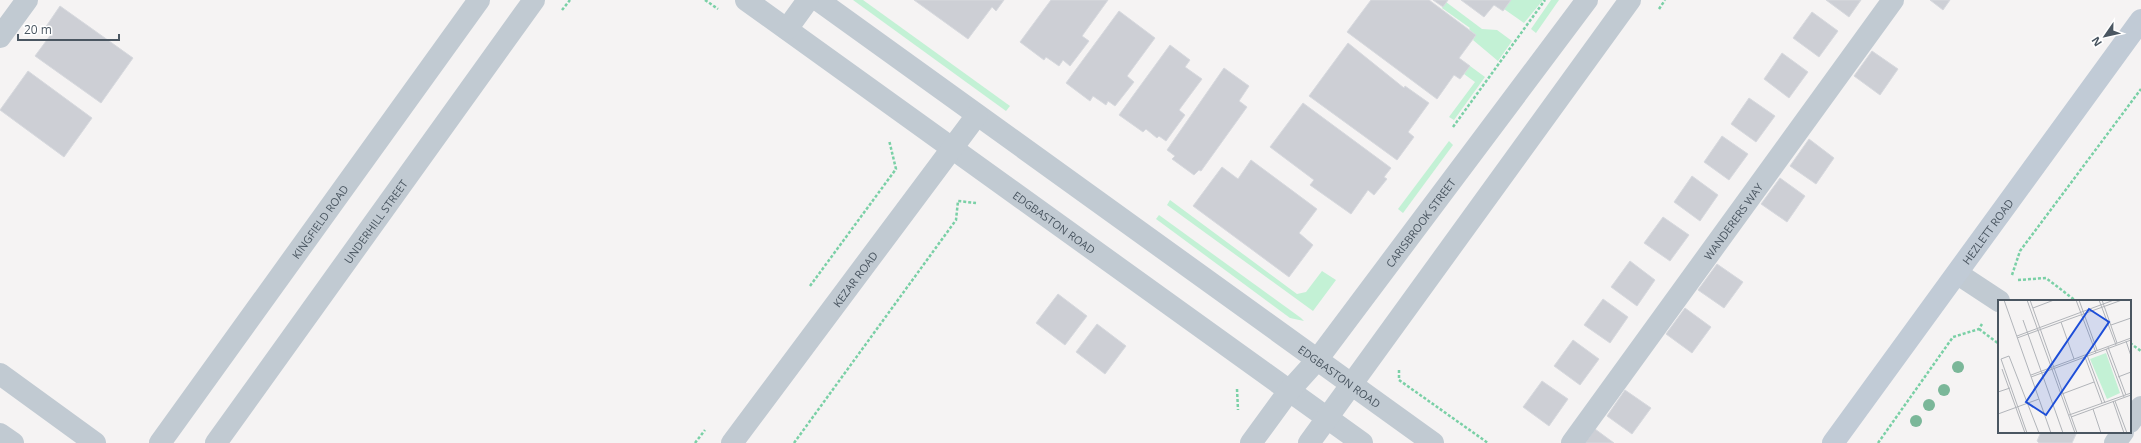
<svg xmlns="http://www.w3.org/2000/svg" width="2141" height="443" viewBox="0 0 2141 443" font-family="'Open Sans',sans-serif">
<rect width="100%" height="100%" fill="#f5f3f3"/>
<g fill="#c3f1d5">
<polygon points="853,0 863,0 1010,106 1006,111"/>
<polygon points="1511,0 1543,0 1524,23 1504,9"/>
<polygon points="1551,0 1559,0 1536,33 1531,29"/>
<polygon points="1446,2 1482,29 1497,30 1512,41 1498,61 1473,40 1476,35 1469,29 1470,28 1442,8"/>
<polygon points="1470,66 1485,77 1454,120 1449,117 1475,82 1464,74"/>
<polygon points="1449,141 1453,145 1403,213 1398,209"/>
<polygon points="1170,200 1297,294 1306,292 1322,271 1336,280 1313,311 1167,205"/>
<polygon points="1159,215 1301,318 1304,321 1290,318 1156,219"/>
</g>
<g fill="#cdcfd5" stroke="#d7d9de">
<polygon points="914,0 1004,0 996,11 992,7 968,39"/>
<polygon points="1051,0 1108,0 1082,36 1089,41 1070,66 1063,60 1059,66 1046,57 1044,60 1020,42"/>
<polygon points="1371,0 1429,0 1476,35 1459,58 1470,66 1460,79 1454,75 1437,99 1347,32"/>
<polygon points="1433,0 1448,0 1443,7"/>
<polygon points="1461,0 1511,0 1503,11 1494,5 1484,17"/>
<polygon points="1826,0 1861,0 1849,17"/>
<polygon points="1930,0 1950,0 1943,10"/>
<polygon points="60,6 133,58 101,103 35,56 52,33 45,28"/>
<polygon points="1119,11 1155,38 1127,76 1134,82 1115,106 1108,101 1106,105 1093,96 1090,101 1066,83"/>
<polygon points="1812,12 1838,31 1819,57 1793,38"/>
<polygon points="1348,43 1404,88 1405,86 1429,103 1408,132 1414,137 1397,160 1309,96"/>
<polygon points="1170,45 1190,60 1185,67 1202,79 1179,110 1185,115 1166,141 1159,136 1157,138 1146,129 1143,132 1119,115"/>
<polygon points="1872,51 1898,69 1880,95 1854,76"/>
<polygon points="1782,53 1808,72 1789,98 1764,79"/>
<polygon points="1224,68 1249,86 1239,101 1247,107 1201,171 1199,170 1194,175 1172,159 1175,156 1167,150"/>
<polygon points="28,71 92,118 64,157 0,110"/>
<polygon points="1749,98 1775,116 1756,142 1731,124"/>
<polygon points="1303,103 1391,168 1384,177 1387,179 1374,195 1368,190 1351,214 1310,185 1314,180 1270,147"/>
<polygon points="1722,136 1748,154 1729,180 1704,162"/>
<polygon points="1809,139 1834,158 1816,184 1790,166"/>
<polygon points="1251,160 1317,209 1299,233 1313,245 1289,277 1193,206 1222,167 1238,179"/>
<polygon points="1692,176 1718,195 1700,221 1674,202"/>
<polygon points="1780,178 1805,196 1787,222 1761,204"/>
<polygon points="1663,217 1689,235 1670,261 1644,243"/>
<polygon points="1630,261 1655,280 1637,306 1611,287"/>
<polygon points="1717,264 1743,282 1724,308 1698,290"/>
<polygon points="1058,294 1087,316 1065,345 1036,323"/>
<polygon points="1603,299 1628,317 1610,343 1584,325"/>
<polygon points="1685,308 1711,327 1692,353 1666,334"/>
<polygon points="1097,324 1126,346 1105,374 1076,352"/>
<polygon points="1573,340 1599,359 1580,385 1554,366"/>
<polygon points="1542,381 1568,399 1549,426 1523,407"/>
<polygon points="1625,390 1651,408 1632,434 1607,416"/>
<polygon points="1595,429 1614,443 1585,443"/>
<polygon points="2041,432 2077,432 2072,443 2039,443 2037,441"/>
</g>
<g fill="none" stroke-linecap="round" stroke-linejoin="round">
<g stroke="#7ad0a6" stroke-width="2.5" stroke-dasharray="3 2" stroke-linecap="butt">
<polyline points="705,0 718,9"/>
<polyline points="1659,9 1665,0"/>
<polyline points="562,10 570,0"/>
<polyline points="1453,127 1545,0"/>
<polyline points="2012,275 2020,251 2141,89"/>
<polyline points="2018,280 2046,278 2076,301"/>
<polyline points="810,286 896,169 889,140"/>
<polyline points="1979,329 1999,344"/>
<polyline points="2130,343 2141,351"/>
<polyline points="1399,370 1399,380 1488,443"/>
<polyline points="1237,389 1238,410"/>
<polyline points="695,443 705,430"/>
<polyline points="794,443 956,220 958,201 976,203"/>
<polyline points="1878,443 1953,337 1979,329 1982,324"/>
</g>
<g stroke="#c1cad2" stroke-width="22">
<path id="s1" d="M746 0 1362 443"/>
<path id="s2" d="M818 0 1433 443"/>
<polyline points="787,29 808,0"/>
<polyline points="0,37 27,0"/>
<polyline points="1958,274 1999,301"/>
<polyline points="0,374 95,443"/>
<polyline points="2130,422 2141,407"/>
<polyline points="0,434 13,443"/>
<path id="s3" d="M160 443 479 0"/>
<path id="s4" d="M216 443 534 0"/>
<path id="s5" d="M732 443 977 115"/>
<path id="s6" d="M1251 443 1289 391 1317 360 1587 0"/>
<polyline points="1309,443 1630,0"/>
<path id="s7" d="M1572 443 1893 0"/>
<polyline points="2115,443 2123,432"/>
</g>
<path stroke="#c1cbd6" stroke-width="22" id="s8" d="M1833 443 2141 20"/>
</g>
<g fill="#7bb799">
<circle cx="1958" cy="367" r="6"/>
<circle cx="1944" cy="390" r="6"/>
<circle cx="1929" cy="405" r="6"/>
<circle cx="1916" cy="421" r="6"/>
</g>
<g text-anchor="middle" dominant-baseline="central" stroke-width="4" stroke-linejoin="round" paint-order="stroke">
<g font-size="11" fill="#4a5661" stroke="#fff">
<text stroke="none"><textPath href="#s3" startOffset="273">KINGFIELD ROAD</textPath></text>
<text stroke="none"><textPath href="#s4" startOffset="273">UNDERHILL STREET</textPath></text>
<text stroke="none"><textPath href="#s1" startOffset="380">EDGBASTON ROAD</textPath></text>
<text stroke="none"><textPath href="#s6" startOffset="278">CARISBROOK STREET</textPath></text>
<text stroke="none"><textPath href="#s7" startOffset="274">WANDERERS WAY</textPath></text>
<text stroke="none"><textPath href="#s8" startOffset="262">HEZLETT ROAD</textPath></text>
<text stroke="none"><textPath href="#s5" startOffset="205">KEZAR ROAD</textPath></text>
<text stroke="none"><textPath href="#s2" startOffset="643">EDGBASTON ROAD</textPath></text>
</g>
</g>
<g transform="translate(1998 300)">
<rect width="133" height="133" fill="#f5f3f3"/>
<path d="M108 53 122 93 109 99 92 59Z" fill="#c3f1d5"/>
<path fill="none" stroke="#b1b4b9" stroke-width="1" d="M6 0 53 133M29 0 77 133M32 0 79 133M78 0 98 53M81 0 99 50M101 0 118 45M104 0 119 43M35 8 56 0M25 20 65 133M63 22 76 59M113 25 133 18M19 36 116 0M19 38 124 0M128 41 133 56M110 47 128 95M108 49 126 97M89 55 107 103M87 57 104 103M4 69 27 133M33 75 133 38M33 77 133 40M120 77 133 72M0 92 12 88M64 94 96 82M115 101 126 133M117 101 129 133M95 109 103 133M0 114 41 99M71 115 133 93M73 117 133 95M29 133 3 59 11 56 41 133"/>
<path fill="#1d4ed8" fill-opacity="0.15" stroke="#1d4ed8" stroke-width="2" d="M91 9 111 22 48 115 28 102Z"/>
<rect width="133" height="133" fill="none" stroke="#4a5661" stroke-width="2"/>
</g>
<g transform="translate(2105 36) rotate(236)" stroke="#ffffff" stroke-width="3" paint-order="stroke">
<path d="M0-3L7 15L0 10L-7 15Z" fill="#4a5661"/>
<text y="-6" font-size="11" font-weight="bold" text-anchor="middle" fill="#4a5661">N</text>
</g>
<path d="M18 34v6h101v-6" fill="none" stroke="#4a5661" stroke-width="2"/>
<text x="24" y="34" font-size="12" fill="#4a5661" stroke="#ffffff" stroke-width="3" paint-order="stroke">20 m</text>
</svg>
